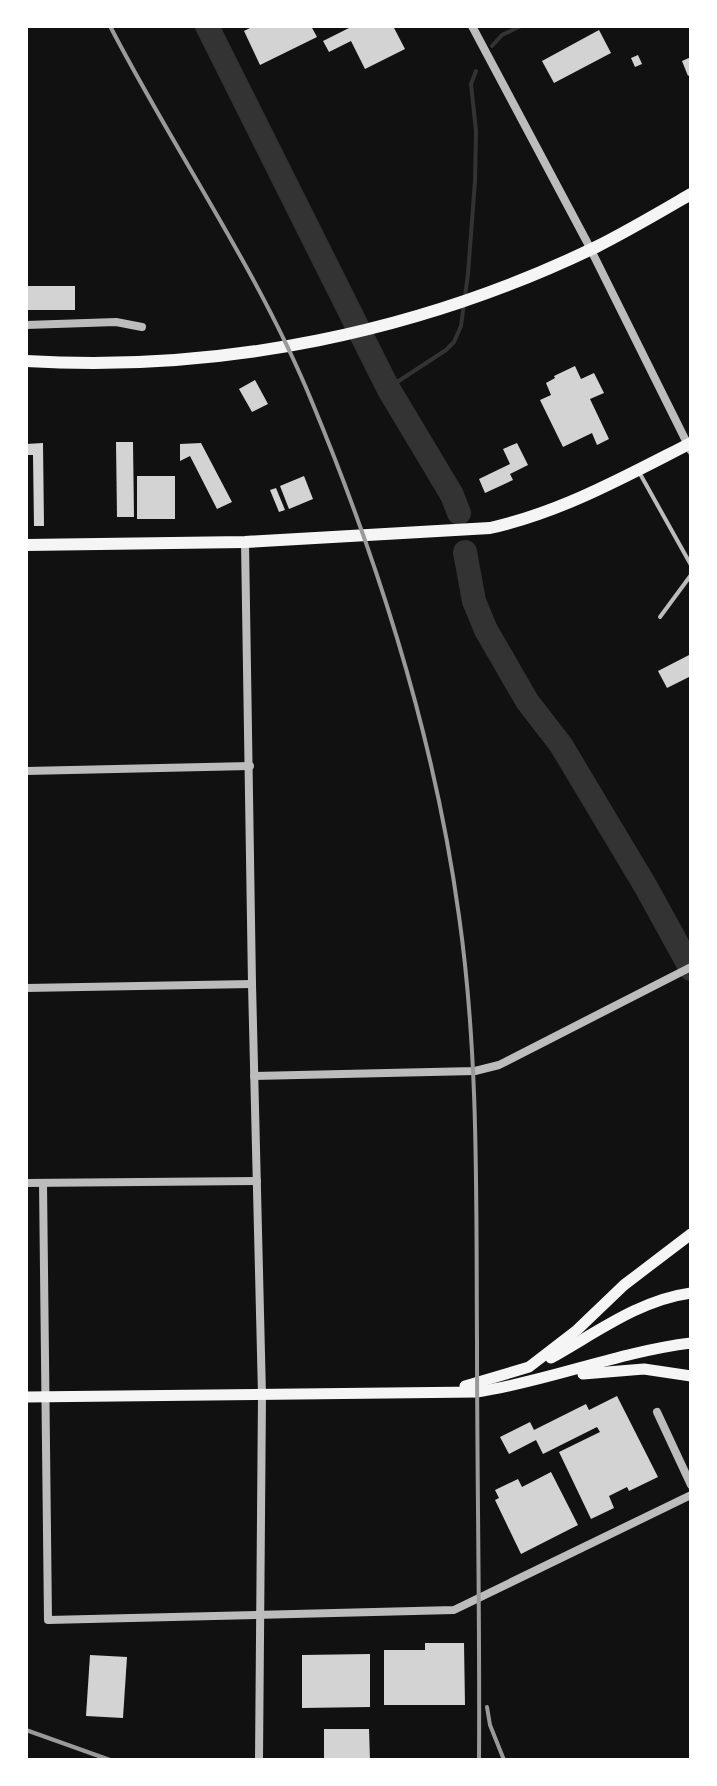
<svg xmlns="http://www.w3.org/2000/svg" width="717" height="1786" viewBox="0 0 717 1786" font-family="Karla,sans-serif">
<rect width="100%" height="100%" fill="#111"/>
<g fill="none" stroke-linecap="round" stroke-linejoin="round">
<g stroke="#333" stroke-width="4">
<polyline points="492,46 502,35 521,26"/>
<polyline points="388,388 446,350 454,342 461,326 468,274 475,181 476,131 471,84 476,71"/>
</g>
<g stroke="#333" stroke-width="24">
<polyline points="207,26 388,388 452,495 459,513"/>
<polyline points="465,552 474,601 486,630 527,701 561,745 646,887 691,969"/>
</g>
</g>
<g fill="#d3d3d3">
<polygon points="254,26 311,26 317,37 260,65 244,31"/>
<polygon points="353,26 393,26 405,49 365,69 351,41 329,52 323,41"/>
<polygon points="599,30 611,53 554,83 542,61"/>
<polygon points="638,55 642,64 635,67 631,58"/>
<polygon points="691,57 691,74 688,76 682,61"/>
<rect x="26" y="286" width="49" height="24"/>
<polygon points="575,366 581,379 594,373 604,393 590,399 609,439 597,445 592,433 563,447 540,400 551,395 546,383 555,378 554,376"/>
<polygon points="255,380 268,404 252,412 239,389"/>
<polygon points="116,442 133,442 134,517 117,517"/>
<polygon points="43,443 44,526 34,526 33,455 26,455 26,444"/>
<polygon points="201,443 232,502 217,509 190,456 180,461 180,444"/>
<polygon points="517,443 528,465 510,474 513,480 485,493 479,479 510,464 503,449"/>
<rect x="137" y="476" width="38" height="43"/>
<polygon points="304,476 313,499 289,509 280,486"/>
<polygon points="276,488 285,510 279,512 270,490"/>
<polygon points="691,654 691,676 667,688 658,671"/>
<polygon points="617,1396 658,1477 629,1491 627,1487 609,1496 614,1508 591,1519 559,1452 600,1432 597,1427 543,1454 536,1440 509,1454 500,1437 530,1422 534,1430 586,1404 589,1410"/>
<polygon points="551,1472 578,1525 521,1554 495,1500 499,1498 495,1490 518,1479 522,1487"/>
<polygon points="425,1643 464,1643 465,1705 384,1705 384,1650 425,1650"/>
<polygon points="370,1654 370,1707 302,1708 302,1655"/>
<polygon points="90,1655 127,1657 123,1718 86,1716"/>
<polygon points="324,1729 369,1729 370,1760 324,1760"/>
</g>
<g fill="none" stroke-linecap="round" stroke-linejoin="round">
<g stroke="#bcbcbc" stroke-width="4">
<polyline points="639,472 691,565"/>
<polyline points="660,617 691,575"/>
</g>
<g stroke="#bcbcbc" stroke-width="8">
<polyline points="472,26 587,242 691,451"/>
<polyline points="26,325 116,322 142,327"/>
<polyline points="245,542 252,984 262,1395 259,1760"/>
<polyline points="26,771 250,766"/>
<polyline points="26,988 252,984"/>
<polyline points="254,1076 475,1071 499,1065 691,967"/>
<polyline points="26,1183 257,1181"/>
<polyline points="43,1183 48,1620 454,1610 691,1495"/>
<polyline points="657,1412 691,1485"/>
</g>
<g stroke="#f5f5f5" stroke-width="11">
<path d="M551 1358C596 1333 639 1300 691 1293"/>
<polyline points="583,1374 644,1369 691,1376"/>
<polyline points="465,1386 529,1367 577,1330 624,1285 691,1234"/>
<path d="M26 1397 477 1392C549 1381 618 1352 691 1343"/>
</g>
<g stroke="#f5f5f5" stroke-width="12">
<path d="M26 361C221 373 420 332 596 247 628 231 660 212 691 194"/>
<path d="M26 545 245 542 490 528C562 512 626 476 691 443"/>
</g>
<g stroke="#9a9a9a" stroke-width="4">
<path d="M110 26C175 152 258 270 312 402 380 566 435 740 459 916 479 1057 476 1199 477 1342 477 1481 480 1621 479 1760"/>
<polyline points="487,1707 490,1725 504,1760"/>
<polyline points="26,1730 110,1760"/>
</g>
</g>
<rect width="717" height="1786" fill="none" stroke="#ffffff" stroke-width="56"/>
</svg>
